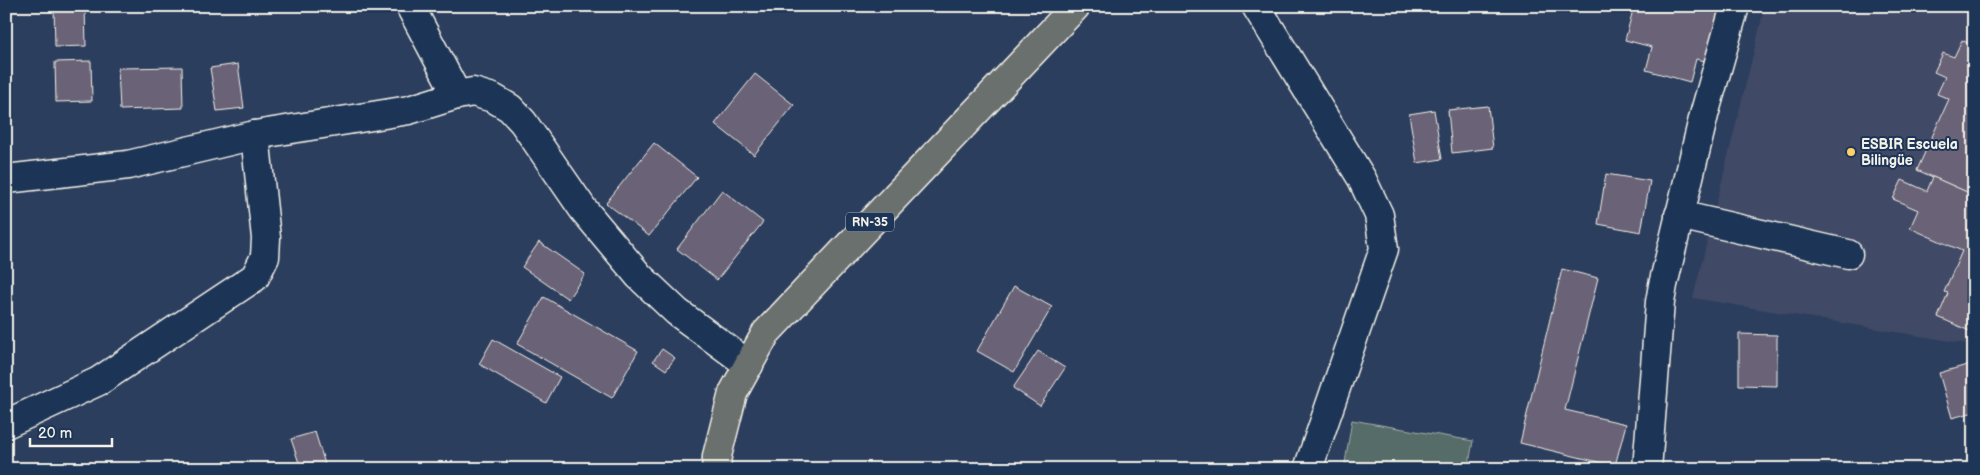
<svg xmlns="http://www.w3.org/2000/svg" width="1980" height="475" viewBox="0 0 1980 475" font-family="'Balsamiq Sans',sans-serif">
<rect width="100%" height="100%" fill="#2c3e5e"/>
<filter id="ink" filterUnits="userSpaceOnUse"><feTurbulence type="fractalNoise" baseFrequency=".02" numOctaves="2"/><feDisplacementMap in="SourceGraphic" scale="10" xChannelSelector="R" yChannelSelector="G"/><feConvolveMatrix kernelMatrix="1 2 1 2 8 2 1 2 1" color-interpolation-filters="sRGB"/></filter>
<g filter="url(#ink)">
<polygon fill="#3f4966" points="1765,6 1974,6 1974,345 1693,298"/>
<polygon fill="#566c68" stroke="#a5aea8" points="1352,420 1473,441 1468,469 1344,469"/>
<g fill="#6a6478" stroke="#f4f1e8">
<polygon points="85,6 86,46 55,47 54,7"/>
<polygon points="1634,6 1705,6 1720,11 1706,61 1696,59 1690,82 1646,70 1652,47 1625,40"/>
<polygon points="1974,31 1974,187 1971,194 1917,170 1949,99 1937,94 1945,77 1934,72 1943,53 1954,57 1962,40 1968,43"/>
<polygon points="91,61 92,101 56,102 55,62"/>
<polygon points="238,64 244,108 217,111 210,68"/>
<polygon points="182,67 183,108 120,110 118,68"/>
<polygon points="755,74 794,105 754,155 715,124"/>
<polygon points="1488,106 1493,148 1452,153 1448,110"/>
<polygon points="1434,110 1442,159 1417,163 1409,114"/>
<polygon points="654,143 697,177 649,236 606,203"/>
<polygon points="1606,174 1650,181 1641,232 1598,224"/>
<polygon points="1933,177 1974,195 1974,333 1938,317 1948,293 1944,292 1962,251 1910,228 1918,210 1893,199 1902,180 1927,191"/>
<polygon points="722,190 763,222 717,280 677,249"/>
<polygon points="539,242 585,274 568,299 522,267"/>
<polygon points="1562,269 1598,278 1565,410 1626,424 1615,466 1520,443"/>
<polygon points="1014,286 1052,307 1014,372 977,351"/>
<polygon points="544,297 638,351 612,398 517,344"/>
<polygon points="1739,334 1777,335 1777,386 1739,385"/>
<polygon points="493,339 560,377 546,403 479,364"/>
<polygon points="662,349 675,358 666,370 653,361"/>
<polygon points="1038,351 1065,368 1040,406 1013,388"/>
<polygon points="1974,363 1974,412 1952,418 1939,373"/>
<polygon points="315,432 325,464 310,469 301,469 291,439"/>
</g>
<g fill="none" stroke-linecap="round" stroke-linejoin="round">
<defs>
<g id="minor">
<polyline points="410,6 457,95"/>
<polyline points="1256,6 1362,179 1379,215 1384,249 1308,469"/>
<polyline points="6,179 128,165 255,135 409,110 457,95 473,92 493,98 510,108 523,122 583,209 639,276 677,312 749,365"/>
<polyline points="1679,215 1848,254"/>
<polyline points="6,424 99,381 255,277 265,257 266,238 255,135"/>
<polyline points="1647,469 1660,302 1663,285 1704,115 1735,6"/>
</g>
<polyline id="major" points="716,469 717,456 733,393 766,333 1076,6"/>
</defs>
<use href="#minor" stroke="#f4f1e8" stroke-width="31"/>
<use href="#major" stroke="#f4f1e8" stroke-width="31"/>
<use href="#minor" stroke="#1d3557" stroke-width="28"/>
<use href="#major" stroke="#6b706d" stroke-width="28"/>
</g>
</g>
<circle fill="#ffd166" stroke="#1d3557" stroke-width="2" cx="1851" cy="152" r="5"/>
<g text-anchor="middle" dominant-baseline="central" stroke-width="4" stroke-linejoin="round" paint-order="stroke">
<rect fill="#1d3557" stroke="#b4b9bc" stroke-width="1" x="846" y="212.5" width="48" height="19" rx="4"/>
<g font-size="12" font-weight="bold" fill="#f4f1e8">
<text x="870" y="222">RN-35</text>
</g>
<g font-size="14" font-weight="bold" fill="#f4f1e8" stroke="#1d3557" text-anchor="start">
<text x="1861" y="144">ESBIR Escuela<tspan x="1861" dy="16">Bilingüe</tspan></text>
</g>
</g>
<rect width="1980" height="475" fill="none" stroke="#1d3557" stroke-width="25"/>
<rect x="12" y="12" width="1955" height="450" fill="none" stroke="#f4f1e8" stroke-width="2" filter="url(#ink)"/>
<path d="M30 438v8h82v-8" fill="none" stroke="#f4f1e8" stroke-width="2.5"/>
<text x="38" y="438" font-size="15" fill="#f4f1e8" stroke="#1d3557" stroke-width="4" paint-order="stroke">20 m</text>
</svg>
